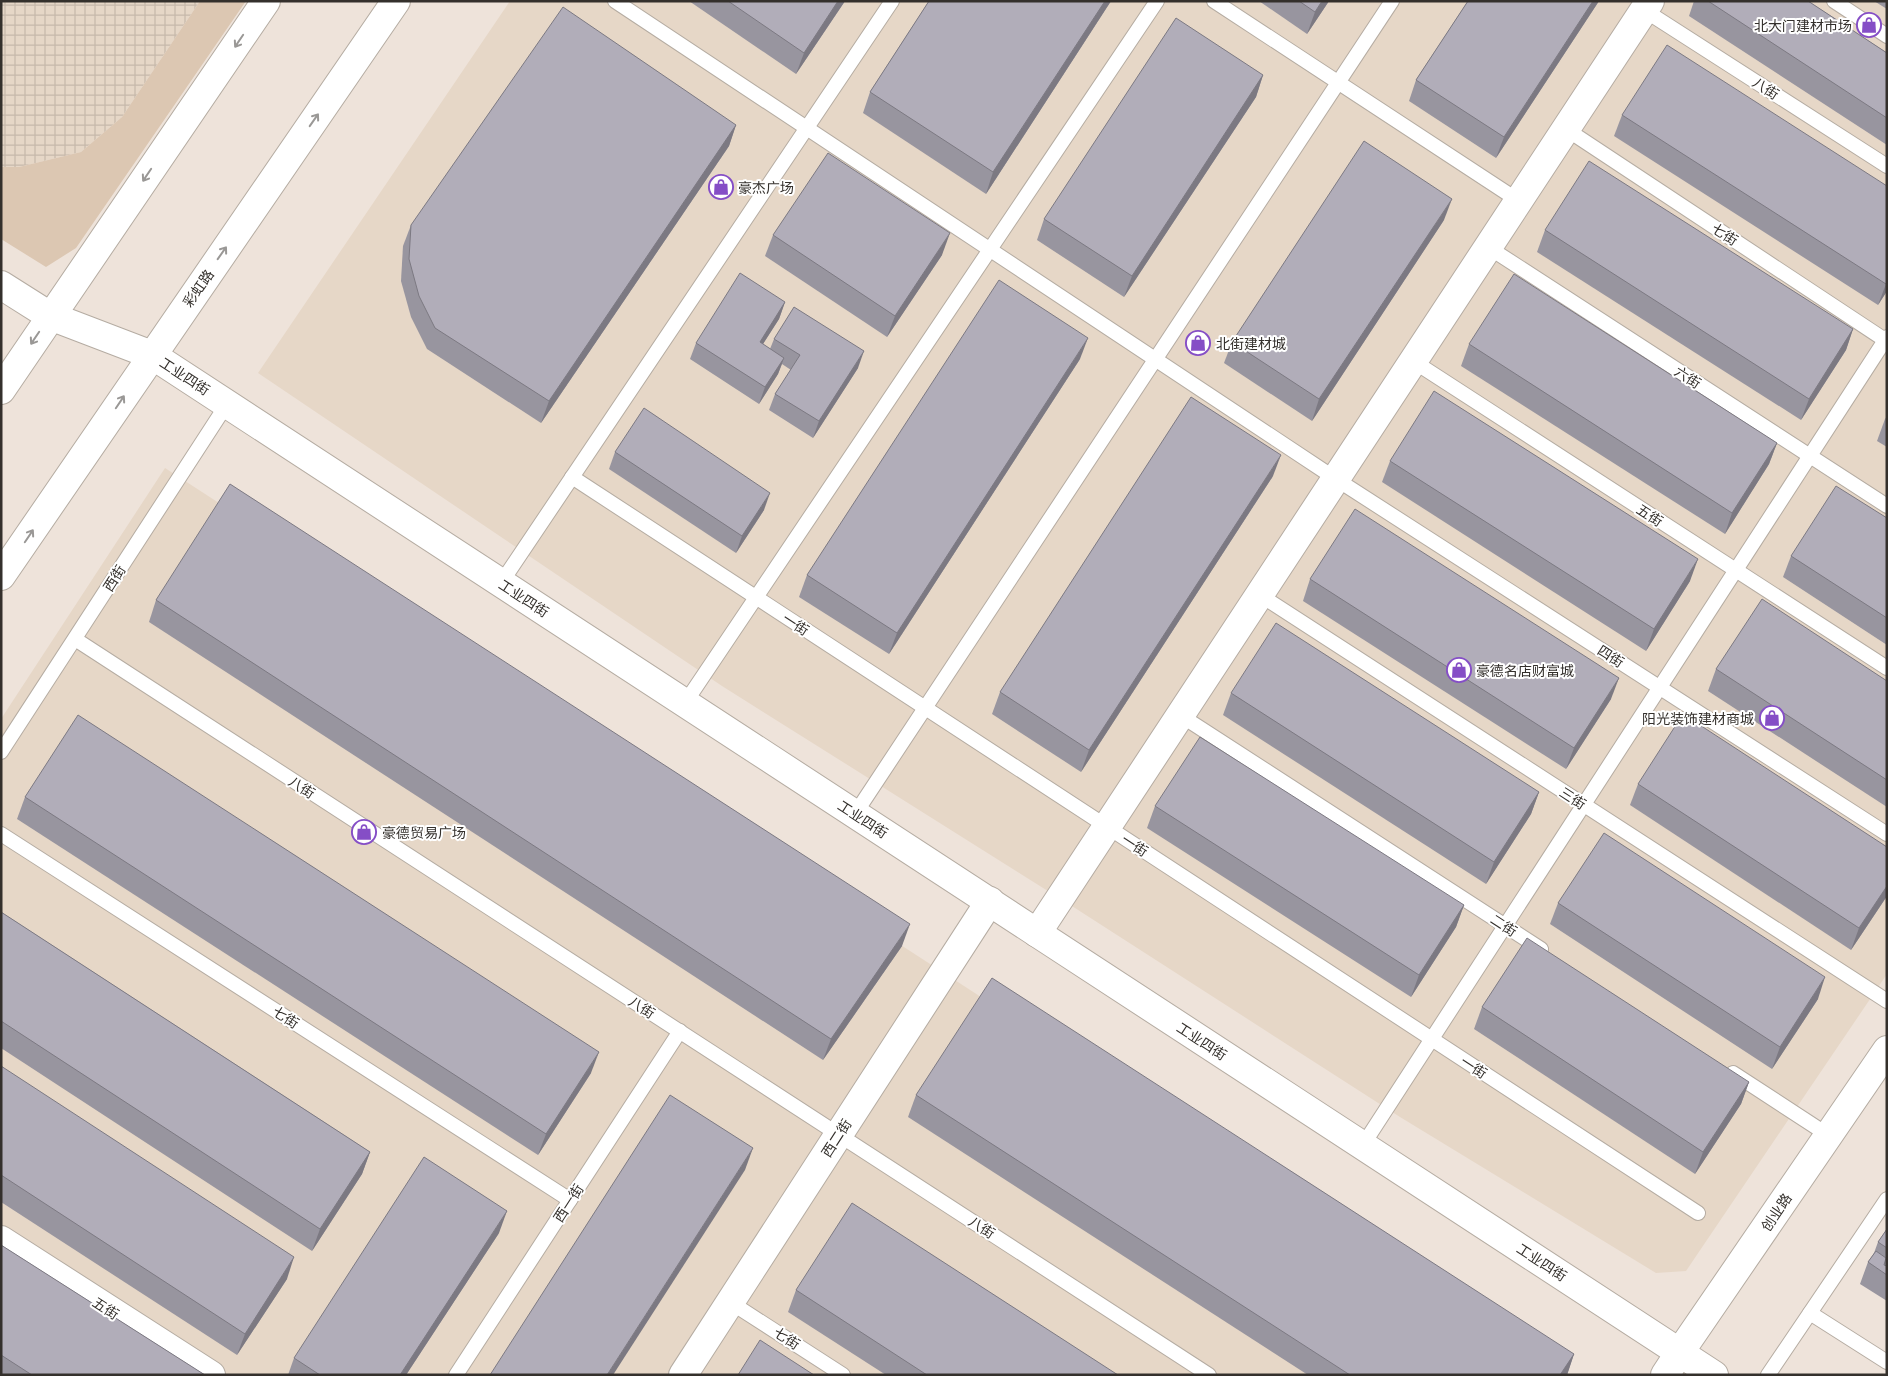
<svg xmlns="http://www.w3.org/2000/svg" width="1888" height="1376" viewBox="0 0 1888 1376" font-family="'Exo 2','Noto Sans SC',sans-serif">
<defs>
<pattern id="industrial-grid" width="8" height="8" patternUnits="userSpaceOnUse" patternTransform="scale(1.25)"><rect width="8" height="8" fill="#e6d7c7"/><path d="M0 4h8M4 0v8" fill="none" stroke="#c6b9ab"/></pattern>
</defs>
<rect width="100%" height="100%" fill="#eee3da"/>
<g fill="#e6d7c7">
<polygon points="510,1 1887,1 1887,974 1686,1271 1656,1273 1400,1117 1075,908 722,686 258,373"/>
<polygon points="165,468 1564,1375 1,1375 1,719"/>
</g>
<polygon fill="url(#industrial-grid)" points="1,1 200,1 122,117 81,152 19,167 1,167"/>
<polygon fill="#dcc7b2" points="200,1 246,1 76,248 46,267 1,239 1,167 19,167 81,152 122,117"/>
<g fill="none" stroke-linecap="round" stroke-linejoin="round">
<defs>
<g id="lane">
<polyline points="615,1 1336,479 1887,834"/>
<polyline points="1214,1 1519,201"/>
<polyline points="1834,1 1887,36"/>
<polyline points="1644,10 1887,166"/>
<polyline points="1566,129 1885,340"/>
<polyline points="1488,247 1887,506"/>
<polyline points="1413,361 1887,668"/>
<polyline points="572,477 1698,1213"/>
<polyline points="501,583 892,1"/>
<polyline points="1260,595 1887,1001"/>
<polyline points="75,639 1209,1375"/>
<polyline points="685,703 1157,1"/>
<polyline points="1180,715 1541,949"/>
<polyline points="1,752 227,404"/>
<polyline points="855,814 1392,1"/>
<polyline points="1,834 570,1200"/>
<polyline points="1733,1073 1828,1135"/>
<polyline points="1363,1145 1887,337"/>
<polyline points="730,1302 843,1375"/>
<polyline points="1810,1313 1887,1362"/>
<polyline points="456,1375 680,1031"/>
<polyline points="1768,1375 1887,1199"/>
</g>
<g id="street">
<polyline points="1037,933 1650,1"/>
<polyline points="1,1240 211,1375"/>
<polyline points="683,1375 990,901"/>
<polyline points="1665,1375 1680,1352"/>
</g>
<g id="secondary">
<polyline points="1,285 50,316 152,355 1714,1375"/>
<polyline points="1680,1352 1887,1050"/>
</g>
<g id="primary">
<polyline points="1,390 266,1"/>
<polyline points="1,576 396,1"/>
</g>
</defs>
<use href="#lane" stroke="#b5aca2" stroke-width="16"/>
<use href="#street" stroke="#b5aca2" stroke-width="30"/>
<use href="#secondary" stroke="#b5aca2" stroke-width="30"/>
<use href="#primary" stroke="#b5aca2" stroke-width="30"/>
<use href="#lane" stroke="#fff" stroke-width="14"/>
<use href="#street" stroke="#fff" stroke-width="28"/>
<use href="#secondary" stroke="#fff" stroke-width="28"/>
<use href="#primary" stroke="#fff" stroke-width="28"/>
</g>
<g fill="#98959f">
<polygon points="689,1 845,1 796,74"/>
<polygon points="929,1 1111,1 986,194 863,113 870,92"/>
<polygon points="1259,1 1329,1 1307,34"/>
<polygon points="1468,1 1599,1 1496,158 1409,101 1416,80"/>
<polygon points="1694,1 1808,1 1887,53 1887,145 1689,16"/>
<polygon points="1874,1 1887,1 1887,9"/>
<polygon points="1263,75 1256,97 1124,297 1037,240 1044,219"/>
<polygon points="1622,115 1887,186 1887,291 1878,305 1614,136"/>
<polygon points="736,125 729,146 541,423 427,349 411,317 401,281 403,246 411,225"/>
<polygon points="1444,220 1312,421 1224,363 1232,342"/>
<polygon points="1545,230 1853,329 1846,350 1801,420 1537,252"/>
<polygon points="773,235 942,255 887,337 765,256"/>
<polygon points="785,302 779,319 763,344 770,349 774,339 858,368 813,438 769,410 775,394 791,370 782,364 778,374 759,404 690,359 696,343"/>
<polygon points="1469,344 1777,443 1769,464 1725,534 1461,366"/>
<polygon points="1080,359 889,654 799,597 807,575"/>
<polygon points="1887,416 1887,447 1877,441 1885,419"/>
<polygon points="615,452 764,510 736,553 609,469"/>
<polygon points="1390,461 1690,581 1646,651 1382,482"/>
<polygon points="1273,476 1081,772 992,714 1000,692"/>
<polygon points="1887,518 1887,645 1783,577 1791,556"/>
<polygon points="1310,579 1611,699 1566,769 1303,601"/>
<polygon points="156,600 902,946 823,1060 149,622"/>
<polygon points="1716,669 1887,681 1887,807 1708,691"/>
<polygon points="1231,693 1539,792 1531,814 1486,884 1223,715"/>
<polygon points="1638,784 1887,847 1887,896 1851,950 1630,805"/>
<polygon points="25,797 591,1073 538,1155 17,819"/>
<polygon points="1155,806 1464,905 1456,927 1411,997 1147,828"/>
<polygon points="1558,903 1818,999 1772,1069 1550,924"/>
<polygon points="1,912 370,1152 362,1174 312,1251 1,1048"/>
<polygon points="1482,1007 1749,1082 1741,1104 1695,1174 1474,1029"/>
<polygon points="1,1066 287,1279 237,1355 1,1202"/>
<polygon points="916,1095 1574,1354 1567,1375 1308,1375 908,1117"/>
<polygon points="1887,1229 1887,1301 1860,1284 1868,1262 1874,1253 1878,1242"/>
<polygon points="499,1233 406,1375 288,1375 294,1358"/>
<polygon points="1,1245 205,1375 1,1375"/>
<polygon points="796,1290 1118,1375 886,1375 788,1312"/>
</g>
<g fill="#7c7982">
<polygon points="838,1 845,1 796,74 804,53"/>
<polygon points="1105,1 1111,1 986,194 993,172"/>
<polygon points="1322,1 1329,1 1307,34 1315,12"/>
<polygon points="1593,1 1599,1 1496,158 1504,137"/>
<polygon points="1263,75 1256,97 1124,297 1132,276"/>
<polygon points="736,125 729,146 541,423 549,401"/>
<polygon points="1452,199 1444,220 1312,421 1319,399"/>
<polygon points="950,233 942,255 887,337 895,316"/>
<polygon points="1887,282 1887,291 1878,305 1886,284"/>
<polygon points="785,302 779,319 754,358 760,342"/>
<polygon points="1853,329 1846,350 1801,420 1809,399"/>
<polygon points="1088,338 1080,359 889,654 897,633"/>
<polygon points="864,351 858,368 813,438 819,421"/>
<polygon points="784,358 778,374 759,404 765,387"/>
<polygon points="1777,443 1769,464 1725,534 1732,513"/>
<polygon points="1281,455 1273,476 1081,772 1089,750"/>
<polygon points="770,493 764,510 736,553 742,536"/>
<polygon points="1698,559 1690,581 1646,651 1654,629"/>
<polygon points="1619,678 1611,699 1566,769 1574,748"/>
<polygon points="1539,792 1531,814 1486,884 1494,862"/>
<polygon points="1887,886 1887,896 1851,950 1859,928"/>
<polygon points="1464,905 1456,927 1411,997 1419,975"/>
<polygon points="910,924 902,946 823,1060 831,1039"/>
<polygon points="1825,977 1818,999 1772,1069 1780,1047"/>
<polygon points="599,1052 591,1073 538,1155 546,1134"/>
<polygon points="1749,1082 1741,1104 1695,1174 1703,1152"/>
<polygon points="753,1148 745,1170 613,1375 607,1375"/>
<polygon points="370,1152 362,1174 312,1251 320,1229"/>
<polygon points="507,1211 499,1233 406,1375 400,1375"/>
<polygon points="294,1257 287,1279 237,1355 245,1334"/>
<polygon points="1574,1354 1567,1375 1560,1375"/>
</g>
<g fill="#b1adb9" stroke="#7c7982">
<polygon points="728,1 838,1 804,53"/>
<polygon points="929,1 1105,1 993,172 870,92"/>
<polygon points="1299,1 1322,1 1315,12"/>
<polygon points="1468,1 1593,1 1504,137 1416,80"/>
<polygon points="1708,1 1808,1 1887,53 1887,118"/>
<polygon points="563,7 736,125 549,401 435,328 419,296 409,259 411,225"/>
<polygon points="1176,18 1263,75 1132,276 1044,219"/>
<polygon points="1667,45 1887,186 1887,282 1886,284 1622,115"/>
<polygon points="1364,141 1452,199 1319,399 1232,342"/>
<polygon points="828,153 950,233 895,316 773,235"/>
<polygon points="1589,161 1853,329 1809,399 1545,230"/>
<polygon points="740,273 785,302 760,342 784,358 765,387 696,343"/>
<polygon points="1514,274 1777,443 1732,513 1469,344"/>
<polygon points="999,280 1088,338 897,633 807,575"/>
<polygon points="794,307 864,351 819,421 775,394 800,355 774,339"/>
<polygon points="1434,391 1698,559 1654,629 1390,461"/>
<polygon points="1191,397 1281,455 1089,750 1000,692"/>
<polygon points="644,408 770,493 742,536 615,452"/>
<polygon points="230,484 910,924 831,1039 156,600"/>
<polygon points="1836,486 1887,518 1887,618 1791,556"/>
<polygon points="1355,509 1619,678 1574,748 1310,579"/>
<polygon points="1762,599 1887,681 1887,780 1716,669"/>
<polygon points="1276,623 1539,792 1494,862 1231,693"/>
<polygon points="1683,714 1887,847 1887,886 1859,928 1638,784"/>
<polygon points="78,715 599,1052 546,1134 25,797"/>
<polygon points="1200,737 1464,905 1419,975 1155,806"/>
<polygon points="1604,833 1825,977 1780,1047 1558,903"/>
<polygon points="1,912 370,1152 320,1229 1,1021"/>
<polygon points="1527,938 1749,1082 1703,1152 1482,1007"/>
<polygon points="992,978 1574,1354 1560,1375 1350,1375 916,1095"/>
<polygon points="1,1066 294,1257 245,1334 1,1175"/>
<polygon points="670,1095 753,1148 607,1375 490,1375"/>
<polygon points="424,1157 507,1211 400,1375 320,1375 294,1358"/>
<polygon points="852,1203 1118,1375 927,1375 796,1290"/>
<polygon points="1887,1229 1887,1248 1878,1242"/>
<polygon points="1,1245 205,1375 32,1375 1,1355"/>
<polygon points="1876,1251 1886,1258 1884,1265 1887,1266 1887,1275 1868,1262"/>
<polygon points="760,1340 814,1375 738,1375"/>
</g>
<defs><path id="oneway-shaft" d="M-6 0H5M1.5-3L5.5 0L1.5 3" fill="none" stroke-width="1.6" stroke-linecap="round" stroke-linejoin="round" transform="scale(1.25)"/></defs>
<g stroke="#9a9896">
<use href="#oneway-shaft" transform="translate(239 41) rotate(124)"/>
<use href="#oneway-shaft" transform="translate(314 120) rotate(-55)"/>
<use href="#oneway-shaft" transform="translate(147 175) rotate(124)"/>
<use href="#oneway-shaft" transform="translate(222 253) rotate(-55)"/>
<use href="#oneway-shaft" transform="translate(35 338) rotate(124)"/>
<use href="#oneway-shaft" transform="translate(120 402) rotate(-56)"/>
<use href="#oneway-shaft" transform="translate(29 536) rotate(-56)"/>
</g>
<defs>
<symbol id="shop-ring" viewBox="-11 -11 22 22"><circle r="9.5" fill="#fff" stroke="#854ec6" stroke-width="1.5"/><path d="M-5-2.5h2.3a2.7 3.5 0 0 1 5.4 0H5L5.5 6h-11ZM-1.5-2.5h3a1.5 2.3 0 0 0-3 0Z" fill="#854ec6"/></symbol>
</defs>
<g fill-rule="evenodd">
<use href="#shop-ring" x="1855" y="11" width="28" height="28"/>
<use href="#shop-ring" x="707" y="173" width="28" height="28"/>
<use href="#shop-ring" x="1184" y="329" width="28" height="28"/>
<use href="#shop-ring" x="1445" y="656" width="28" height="28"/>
<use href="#shop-ring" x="1758" y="704" width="28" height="28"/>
<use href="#shop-ring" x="350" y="818" width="28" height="28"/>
</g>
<g text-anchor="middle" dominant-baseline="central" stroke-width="4" stroke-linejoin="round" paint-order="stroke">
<g font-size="14" fill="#34302c" stroke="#fff" text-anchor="start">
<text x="1852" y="25" text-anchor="end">北大门建材市场</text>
<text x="738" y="187">豪杰广场</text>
<text x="1216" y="343">北街建材城</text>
<text x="1476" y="670">豪德名店财富城</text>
<text x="1754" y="718" text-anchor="end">阳光装饰建材商城</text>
<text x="382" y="832">豪德贸易广场</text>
</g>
<g font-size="14" fill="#34302c" stroke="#fff">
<text transform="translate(1766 88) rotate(33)">八街</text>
<text transform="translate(1725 234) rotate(33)">七街</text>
<text transform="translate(198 288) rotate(-55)">彩虹路</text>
<text transform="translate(185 376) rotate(33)">工业四街</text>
<text transform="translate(1688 377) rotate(33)">六街</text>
<text transform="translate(1650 515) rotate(33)">五街</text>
<text transform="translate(114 578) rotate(-57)">西街</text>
<text transform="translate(524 598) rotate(33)">工业四街</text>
<text transform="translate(796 624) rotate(33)">一街</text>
<text transform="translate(1611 656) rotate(33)">四街</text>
<text transform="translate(302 787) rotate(33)">八街</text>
<text transform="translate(1573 798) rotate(33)">三街</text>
<text transform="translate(863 819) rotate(33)">工业四街</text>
<text transform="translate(1135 845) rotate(33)">一街</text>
<text transform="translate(1504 925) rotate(33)">二街</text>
<text transform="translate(642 1007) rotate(33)">八街</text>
<text transform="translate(286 1017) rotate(33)">七街</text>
<text transform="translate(1202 1041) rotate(33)">工业四街</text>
<text transform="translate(1474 1067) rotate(33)">一街</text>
<text transform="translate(836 1138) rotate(-57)">西二街</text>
<text transform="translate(568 1203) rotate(-57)">西一街</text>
<text transform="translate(1776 1212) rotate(-56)">创业路</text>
<text transform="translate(982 1227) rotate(33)">八街</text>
<text transform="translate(1542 1262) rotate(33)">工业四街</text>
<text transform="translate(106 1308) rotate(33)">五街</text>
<text transform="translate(787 1338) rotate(33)">七街</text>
</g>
</g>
<rect width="1888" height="1376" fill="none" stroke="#34302c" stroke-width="5"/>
</svg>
